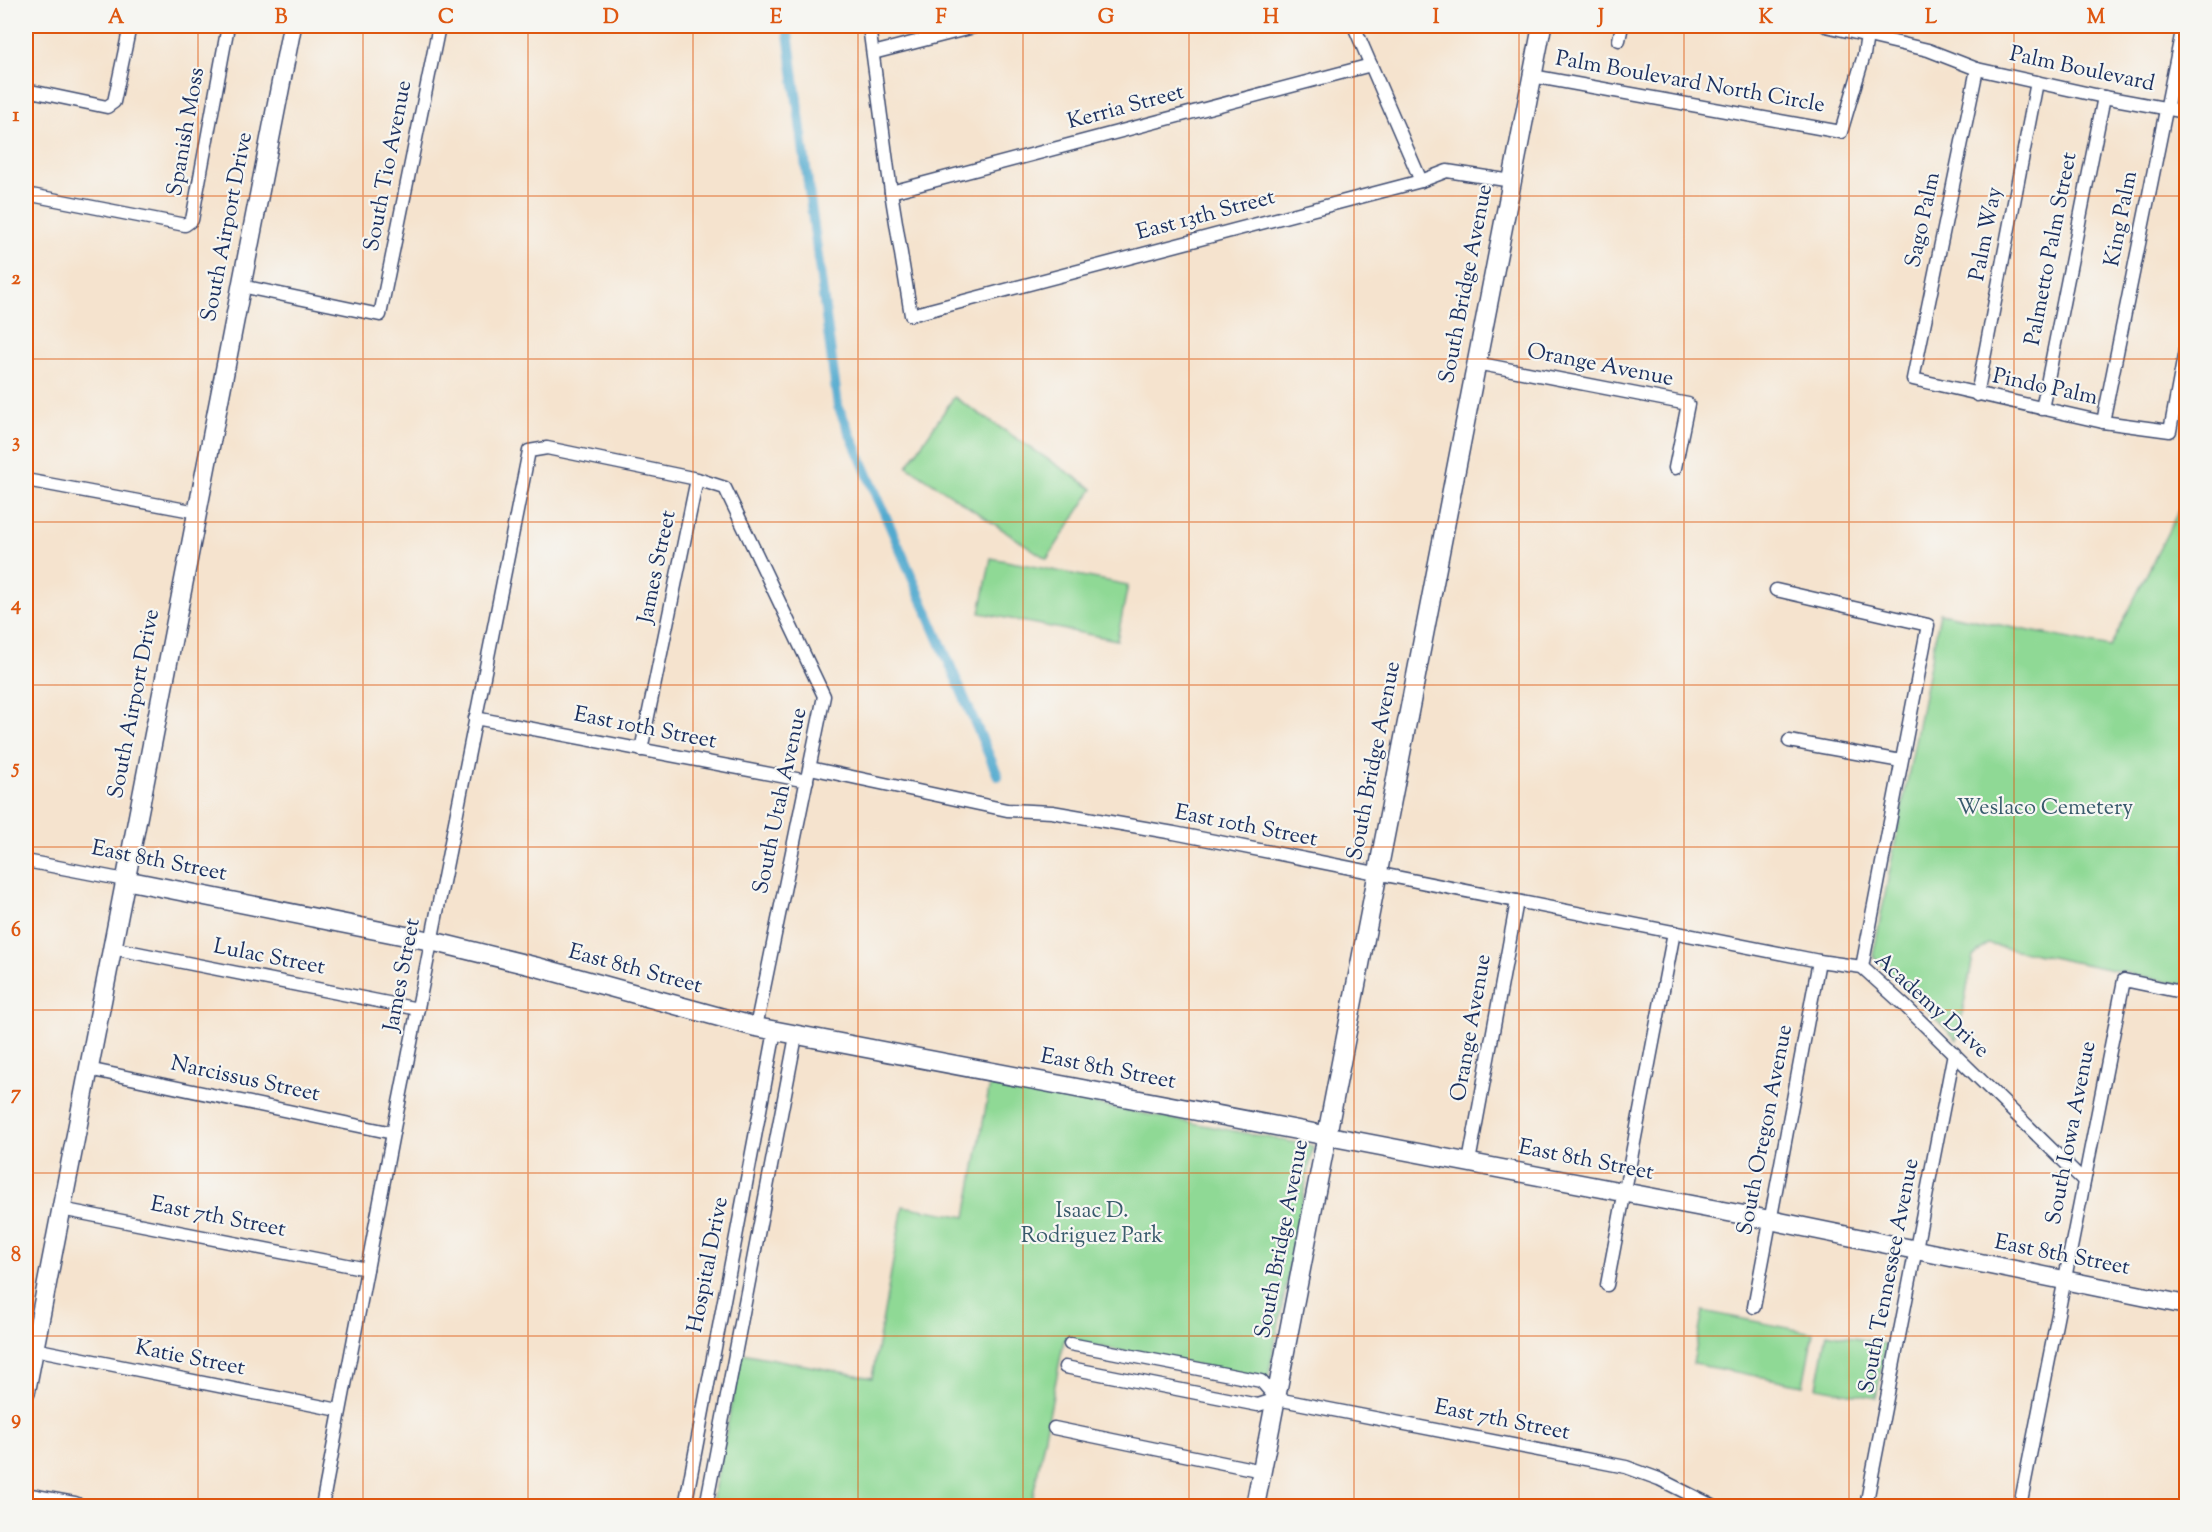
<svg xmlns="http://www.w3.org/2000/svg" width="2212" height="1532" viewBox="0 0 2212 1532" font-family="'Sorts Mill Goudy',serif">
<rect width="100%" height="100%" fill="#f6f6f2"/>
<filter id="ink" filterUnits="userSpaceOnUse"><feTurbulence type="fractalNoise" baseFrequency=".0167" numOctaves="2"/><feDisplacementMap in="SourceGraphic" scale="12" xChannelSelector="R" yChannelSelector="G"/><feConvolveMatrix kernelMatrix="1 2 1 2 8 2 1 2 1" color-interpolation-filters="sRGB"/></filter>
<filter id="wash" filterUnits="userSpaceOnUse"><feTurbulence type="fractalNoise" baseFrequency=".008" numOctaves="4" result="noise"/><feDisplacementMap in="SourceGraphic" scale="24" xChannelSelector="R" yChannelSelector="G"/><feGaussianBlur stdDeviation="1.35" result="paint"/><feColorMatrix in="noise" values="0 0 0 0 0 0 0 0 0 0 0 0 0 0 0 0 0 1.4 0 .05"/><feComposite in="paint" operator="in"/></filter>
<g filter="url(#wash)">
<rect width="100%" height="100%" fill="#f5e3ce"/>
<g fill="#8fd995" stroke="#55847a" stroke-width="1.5">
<polygon points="954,397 1093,489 1047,559 907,466"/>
<polygon points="2186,496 2186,985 1987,944 1973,957 1957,1040 1873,956 1940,613 2110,647"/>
<polygon points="991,558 1128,585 1117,640 980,613"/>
<polygon points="990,1084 1313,1146 1268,1379 1064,1340 1031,1506 711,1506 742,1353 872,1378 903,1206 966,1217"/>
<polygon points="1703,1311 1813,1333 1803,1385 1693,1364"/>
<polygon points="1827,1333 1886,1344 1876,1398 1817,1387"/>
</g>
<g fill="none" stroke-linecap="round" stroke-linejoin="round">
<polyline stroke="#52aacf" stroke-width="10" points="787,26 838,406 998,776"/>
</g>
</g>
<g filter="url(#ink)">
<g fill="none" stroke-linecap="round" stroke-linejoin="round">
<defs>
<g id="street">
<polyline points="869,26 891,192 911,315 1421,181 1447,171 1512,181"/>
<polyline points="1354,26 1421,181"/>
<polyline points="1826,26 1928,50 1977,69 2104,97 2186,112"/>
<polyline points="1619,40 1622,26"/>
<polyline points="873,53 978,26"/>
<polyline points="1977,69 1913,379 2103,422 2170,431 2186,345"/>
<polyline points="1532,76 1841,132 1864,55 1867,35"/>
<polyline points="26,90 107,107 114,102 130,26"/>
<polyline points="891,192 1371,65"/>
<polyline points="26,194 185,225 192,220 228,26"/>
<polyline points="241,286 380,315 439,26"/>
<polyline points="1476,363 1688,404 1675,468"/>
<polyline points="1977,395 2037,82"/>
<polyline points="2042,409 2104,97"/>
<polyline points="2103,422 2183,26"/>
<polyline points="697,479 725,488 824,696 756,1027"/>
<polyline points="26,480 197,512"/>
<polyline points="1776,590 1928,625 1862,967"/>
<polyline points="475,718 807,781"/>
<polyline points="1789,741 1901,761"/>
<polyline points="810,768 1007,810 1052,812 1174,833 1819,961 1862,967 1906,1007 2084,1181"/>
<polyline points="26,861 125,880"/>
<polyline points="112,948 418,1009"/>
<polyline points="88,1069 393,1133"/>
<polyline points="1469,1162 1517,901"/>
<polyline points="61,1209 367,1269"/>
<polyline points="1607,1285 1674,932"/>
<polyline points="1754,1307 1819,961"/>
<polyline points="1070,1344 1261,1381 1277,1399"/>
<polyline points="34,1349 339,1410"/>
<polyline points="1065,1367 1258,1405 1277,1399 1626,1467 1659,1479 1713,1506"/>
<polyline points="1054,1428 1262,1471"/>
<polyline points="322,1506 393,1133 529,451 547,448 697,479 641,750"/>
<polyline points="685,1506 775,1031"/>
<polyline points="706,1506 796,1036"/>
<polyline points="1866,1506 1954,1053"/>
<polyline points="2020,1506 2124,980 2186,993"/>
</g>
<g id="secondary">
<polyline points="125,880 431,941 537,967 756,1027 1770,1220 2186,1305"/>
<polyline points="26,1391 292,26"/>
<polyline points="26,1497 75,1506"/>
<polyline points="1255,1506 1542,26"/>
</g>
</defs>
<use href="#street" stroke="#3c4a6f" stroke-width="15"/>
<use href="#secondary" stroke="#3c4a6f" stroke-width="21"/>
<use href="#street" stroke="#fff" stroke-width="12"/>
<use href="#secondary" stroke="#fff" stroke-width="18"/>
</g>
</g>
<path fill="none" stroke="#de5710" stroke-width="1.5" stroke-opacity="0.55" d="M198 26V1506M363 26V1506M528 26V1506M693 26V1506M858 26V1506M1023 26V1506M1189 26V1506M1354 26V1506M1519 26V1506M1684 26V1506M1849 26V1506M2014 26V1506M26 196H2186M26 359H2186M26 522H2186M26 685H2186M26 847H2186M26 1010H2186M26 1173H2186M26 1336H2186"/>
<g text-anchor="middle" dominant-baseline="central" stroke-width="4.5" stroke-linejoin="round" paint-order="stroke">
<g font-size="22" fill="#1b2f5e" stroke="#f6f6f2">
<text transform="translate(2082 70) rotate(12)">Palm Boulevard</text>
<text transform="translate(1690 83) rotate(10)">Palm Boulevard North Circle</text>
<text transform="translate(1126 108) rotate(-15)">Kerria Street</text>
<text transform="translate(187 132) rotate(-80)">Spanish Moss</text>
<text transform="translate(389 166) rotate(-79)">South Tio Avenue</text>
<text transform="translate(1206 216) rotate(-15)">East 13th Street</text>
<text transform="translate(2122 219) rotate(-79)">King Palm</text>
<text transform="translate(1924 220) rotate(-78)">Sago Palm</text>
<text transform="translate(228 227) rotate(-79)">South Airport Drive</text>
<text transform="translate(1987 234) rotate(-79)">Palm Way</text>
<text transform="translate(2052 249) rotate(-79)">Palmetto Palm Street</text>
<text transform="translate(1467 284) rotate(-79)">South Bridge Avenue</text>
<text transform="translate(1600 366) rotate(11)">Orange Avenue</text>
<text transform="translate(2045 388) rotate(12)">Pindo Palm</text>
<text transform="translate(658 567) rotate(-78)">James Street</text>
<text transform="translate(135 704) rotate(-79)">South Airport Drive</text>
<text transform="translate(645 729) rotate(11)">East 10th Street</text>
<text transform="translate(1375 761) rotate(-79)">South Bridge Avenue</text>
<text transform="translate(781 801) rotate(-78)">South Utah Avenue</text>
<text transform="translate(1246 827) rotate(11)">East 10th Street</text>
<text transform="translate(159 862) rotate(11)">East 8th Street</text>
<text transform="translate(269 958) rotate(11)">Lulac Street</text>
<text transform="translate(635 970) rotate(15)">East 8th Street</text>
<text transform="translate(403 975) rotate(-79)">James Street</text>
<text transform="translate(1931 1006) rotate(42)">Academy Drive</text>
<text transform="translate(1472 1028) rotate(-80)">Orange Avenue</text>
<text transform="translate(1108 1070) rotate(11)">East 8th Street</text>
<text transform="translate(245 1080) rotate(12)">Narcissus Street</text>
<text transform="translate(1766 1130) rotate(-79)">South Oregon Avenue</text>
<text transform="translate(2072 1133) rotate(-79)">South Iowa Avenue</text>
<text transform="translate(1586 1161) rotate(11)">East 8th Street</text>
<text transform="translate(218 1218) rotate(11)">East 7th Street</text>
<text transform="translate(1283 1239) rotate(-79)">South Bridge Avenue</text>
<text transform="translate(2062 1256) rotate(11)">East 8th Street</text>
<text transform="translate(709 1265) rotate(-79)">Hospital Drive</text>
<text transform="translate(1890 1276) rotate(-79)">South Tennessee Avenue</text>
<text transform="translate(190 1359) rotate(11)">Katie Street</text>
<text transform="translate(1502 1421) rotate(11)">East 7th Street</text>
</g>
<g font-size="22" fill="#385a6c" stroke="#f6f6f2">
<text x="2045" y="809">Weslaco Cemetery</text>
<text x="1092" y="1212">Isaac D.<tspan x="1092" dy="25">Rodriguez Park</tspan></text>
</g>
</g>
<rect width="2212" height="1532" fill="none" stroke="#f6f6f2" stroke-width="66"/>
<rect x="33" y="33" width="2146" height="1466" fill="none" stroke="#de5710" stroke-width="2"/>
<g font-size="20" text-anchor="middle" font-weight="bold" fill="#de5710">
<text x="116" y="23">A</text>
<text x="281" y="23">B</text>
<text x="446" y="23">C</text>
<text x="611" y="23">D</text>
<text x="776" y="23">E</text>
<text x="941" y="23">F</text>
<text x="1106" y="23">G</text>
<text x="1271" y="23">H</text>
<text x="1436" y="23">I</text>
<text x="1601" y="23">J</text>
<text x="1766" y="23">K</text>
<text x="1931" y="23">L</text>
<text x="2096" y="23">M</text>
<text x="16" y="121">1</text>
<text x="16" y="284">2</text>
<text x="16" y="447">3</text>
<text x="16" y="610">4</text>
<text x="16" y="773">5</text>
<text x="16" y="936">6</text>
<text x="16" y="1099">7</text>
<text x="16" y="1261">8</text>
<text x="16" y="1424">9</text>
</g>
</svg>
